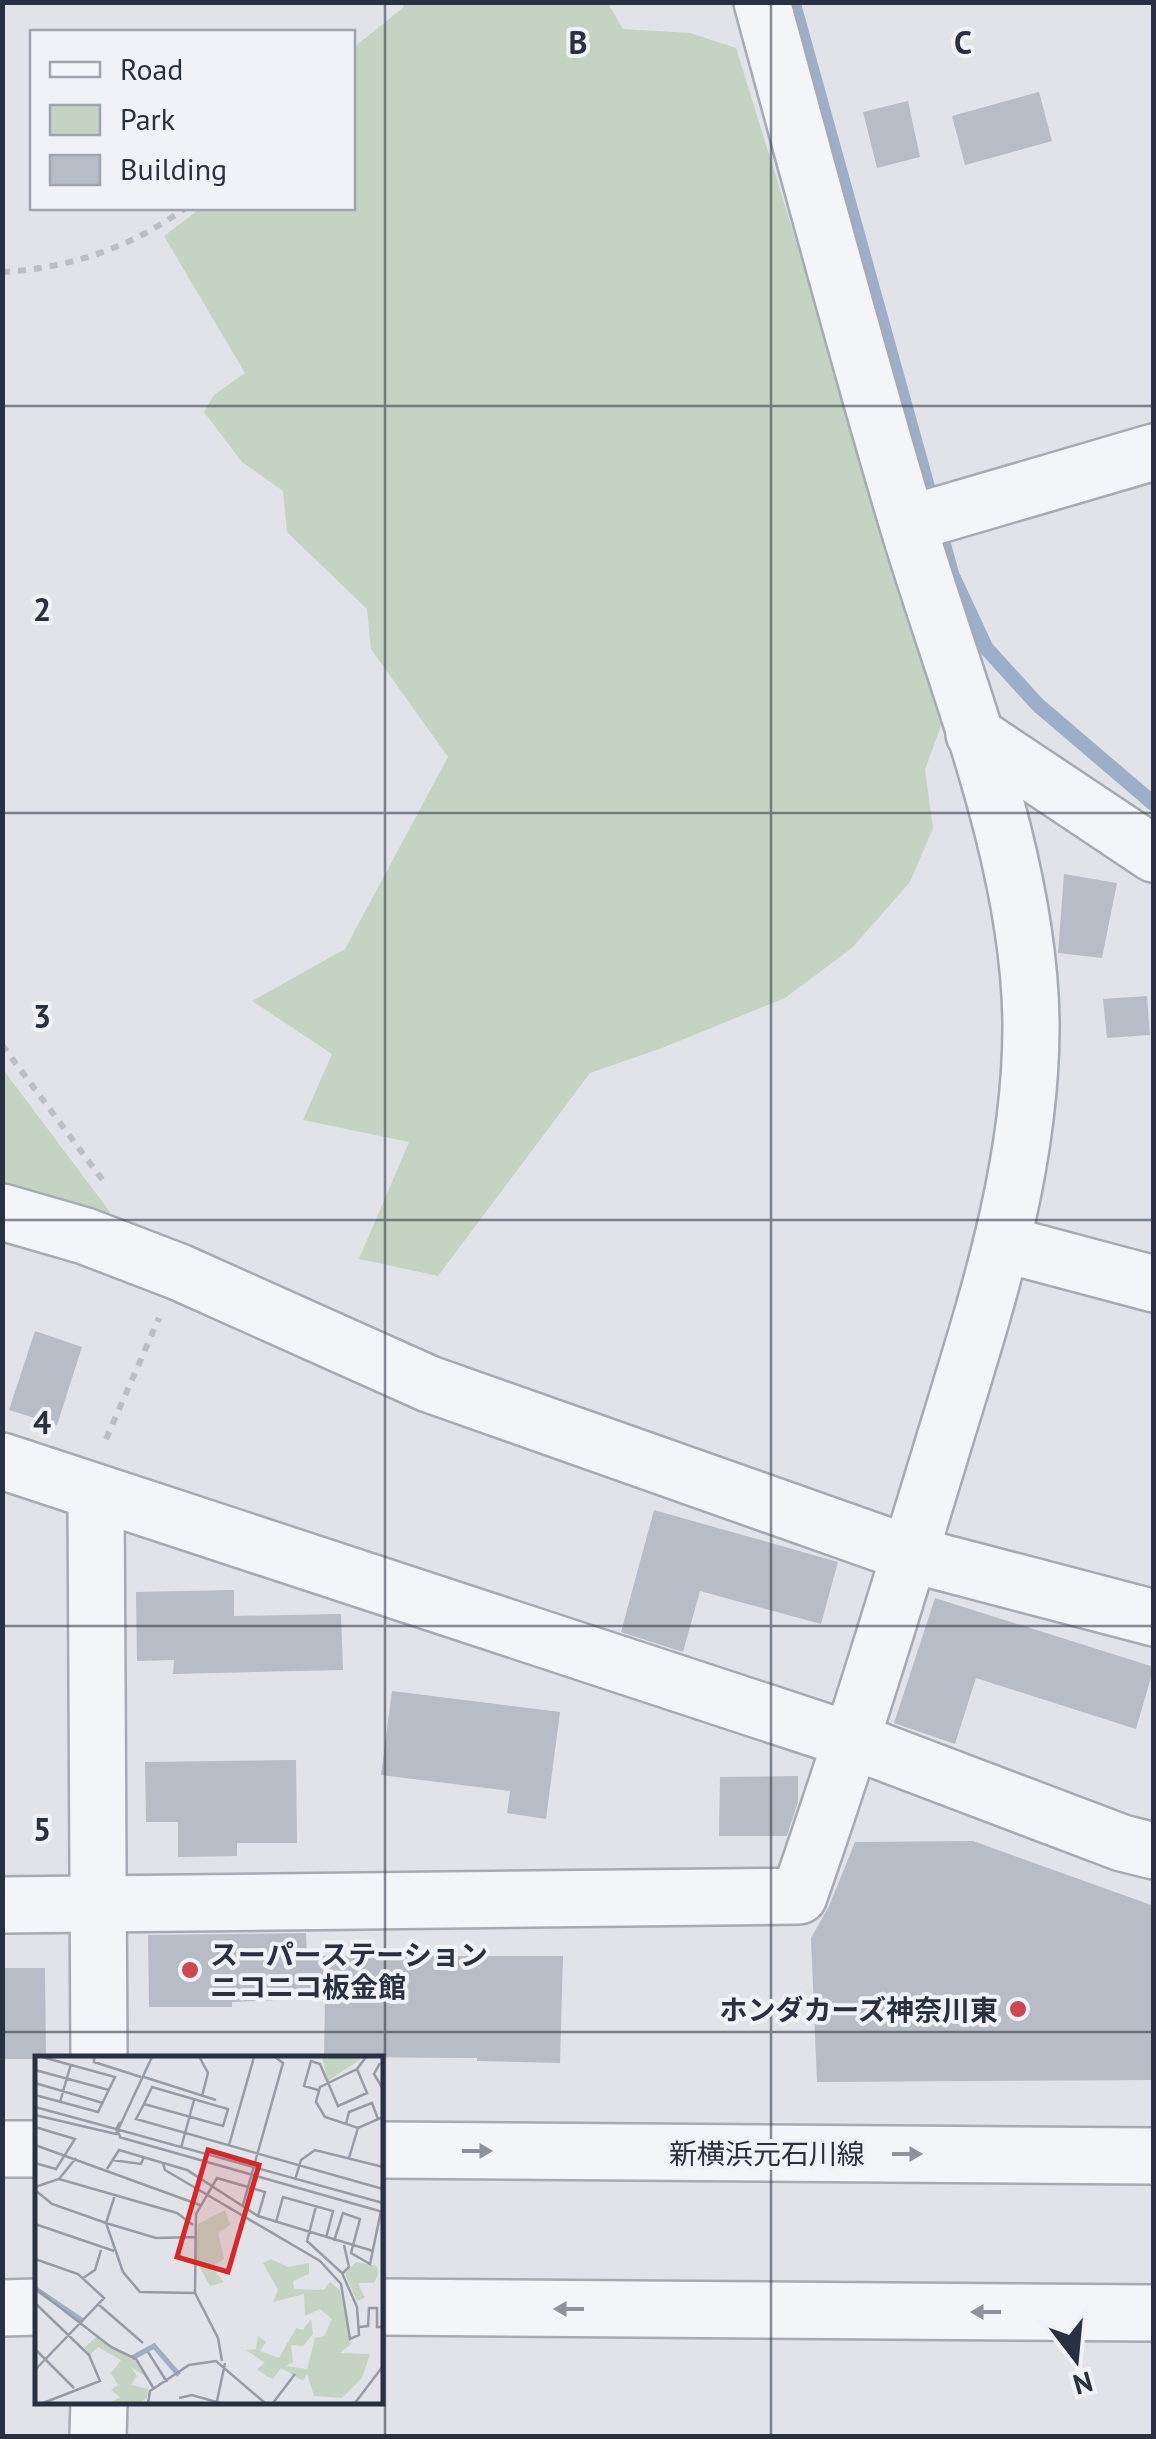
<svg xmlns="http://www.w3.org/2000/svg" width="1156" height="2439" viewBox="0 0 1156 2439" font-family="'PT Sans','Noto Sans JP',sans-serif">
<rect width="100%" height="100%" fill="#e1e3e9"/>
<g fill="#c5d3c2">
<polygon points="401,3 608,3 623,29 690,33 736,48 944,717 925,770 933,828 910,882 852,948 785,998 662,1048 590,1073 438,1276 359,1259 409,1142 303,1120 332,1054 252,1001 345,949 448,757 371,649 367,609 287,532 283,491 242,462 204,412 214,395 245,373 164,236 201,208 352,208 353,48 404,7"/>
<polygon points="2,1068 110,1212 103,1223 3,1187"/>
</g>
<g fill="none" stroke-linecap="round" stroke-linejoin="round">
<polyline stroke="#9daec9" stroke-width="15" points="793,2 952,575 986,648 1038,705 1154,804"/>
</g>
<g fill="#b8bcc6">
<polygon points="1039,92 1052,141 965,165 952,116"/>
<polygon points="908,101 920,157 877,168 863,112"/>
<polygon points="1064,874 1117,883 1102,958 1058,953"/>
<polygon points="1147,996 1150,1035 1107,1038 1103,999"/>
<polygon points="35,1331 82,1347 57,1425 9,1410"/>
<polygon points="654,1510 838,1562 821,1624 700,1591 683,1652 621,1632"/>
<polygon points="234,1590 234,1616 341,1614 343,1670 173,1674 174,1660 137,1661 136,1592"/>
<polygon points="935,1598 1154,1667 1136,1729 976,1678 955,1744 894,1723"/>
<polygon points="392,1691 560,1712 546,1819 507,1813 510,1791 381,1775"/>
<polygon points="296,1760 297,1843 237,1843 237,1856 178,1857 178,1822 146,1822 145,1762"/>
<polygon points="798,1776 798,1802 787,1836 719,1836 720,1777"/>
<polygon points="973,1841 1154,1906 1154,2080 817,2082 811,1938 829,1906 855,1842"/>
<polygon points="306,1933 307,1956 563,1956 560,2063 477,2061 477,2058 324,2057 325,1998 232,2002 232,2007 149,2007 148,1935"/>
<polygon points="2,1968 45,1968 46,2059 2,2059"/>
</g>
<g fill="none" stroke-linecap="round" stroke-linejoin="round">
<defs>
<g id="minor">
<polyline points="908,524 1154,452"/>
<polyline points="974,734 1154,854"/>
<polyline points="2,1212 85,1236 179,1272 429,1384 910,1554 1154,1618"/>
<polyline points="1004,1244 1154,1284"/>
<polyline points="2,1461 853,1741 1122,1843 1154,1851"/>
<polyline points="96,1494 99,2059"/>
<path d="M2 1905 799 1896C851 1747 897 1596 943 1445 985 1307 1032 1168 1031 1022 1029 857 955 682 908 525 856 352 810 177 762 2"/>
<polyline points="2,2149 38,2149"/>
<polyline points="380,2150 1154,2156"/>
<polyline points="380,2307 1154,2313"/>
<polyline points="2,2308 38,2307"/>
<polyline points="98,2436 99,2402"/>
</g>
</defs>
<use href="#minor" stroke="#a6aab3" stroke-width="60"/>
<g stroke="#bbbec5" stroke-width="6" stroke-dasharray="8 8" stroke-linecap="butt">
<path d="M2 272C67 269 133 247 185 208"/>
<polyline points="2,1045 107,1186"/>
<polyline points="106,1439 159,1318"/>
</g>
<use href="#minor" stroke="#f4f5f8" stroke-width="55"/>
</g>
<defs><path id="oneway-solid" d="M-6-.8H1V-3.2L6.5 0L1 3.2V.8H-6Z" transform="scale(2.5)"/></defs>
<g fill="#8e929c">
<use href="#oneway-solid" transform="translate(477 2151)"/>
<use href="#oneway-solid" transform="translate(907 2154)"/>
<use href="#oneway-solid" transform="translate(569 2309) rotate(-180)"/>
<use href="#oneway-solid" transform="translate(986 2312) rotate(-180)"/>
</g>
<path fill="none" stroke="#293041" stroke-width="2.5" stroke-opacity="0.55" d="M385 2V2436M771 2V2436M2 406H1154M2 813H1154M2 1220H1154M2 1626H1154M2 2032H1154"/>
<g fill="#cc4850" stroke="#f0f2f7" stroke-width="4">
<circle cx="190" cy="1970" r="10"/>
<circle cx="1018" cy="2009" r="10"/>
</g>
<g text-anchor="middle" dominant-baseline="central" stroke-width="8" stroke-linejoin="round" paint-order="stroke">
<g font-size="28" font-weight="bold" fill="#293041" stroke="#f0f2f7" text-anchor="start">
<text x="210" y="1954">スーパーステーション<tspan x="210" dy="32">ニコニコ板金館</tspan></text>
<text x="998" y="2009" text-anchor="end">ホンダカーズ神奈川東</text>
</g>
<g font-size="28" fill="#293041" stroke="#f0f2f7">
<text x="767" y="2153">新横浜元石川線</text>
</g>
</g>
<g transform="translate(35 2056)">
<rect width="348" height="348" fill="#e1e3e9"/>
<path d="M287 1H329L293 25ZM190 154 195 169 183 177 189 203 176 211 189 226 175 230 161 205 163 168ZM236 203 253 211 274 207V218L258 225 259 233 289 234 295 226 305 234 316 288 305 297 335 298 327 322 307 342 279 340 272 318 268 325 246 312 238 323 233 321 222 313 230 307 211 294 221 293 223 280 231 286 225 295 244 302 261 272 268 274 276 263 278 278 268 290 256 289 258 306 251 310 272 313 280 282 289 280 297 263 285 253 270 260 269 238 238 246 243 234 228 207ZM321 206 342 210 343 219 339 227H323L330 242 322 245 310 218ZM62 280 100 305 110 320 96 311 102 320 96 329 113 333 112 342 104 347H75L85 341 76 334 83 329 76 317 86 304 63 291 55 299 49 292Z" fill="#c5d3c2"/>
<path fill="none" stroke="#9daec9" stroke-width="5" d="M1 233 48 265M97 302 119 290 144 319"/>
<path fill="none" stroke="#979ba6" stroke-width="2.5" d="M59 1V6L106 21M331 1 322 13 285 31 281 46 290 61 323 72 348 61M165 2 173 17 167 40M345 7 339 18 348 33M0 14 74 34M109 21 181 44M0 27 68 47M283 34 269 30 276 5 285 8 303 50 332 37 322 13M0 39 63 56 80 21 7 1M25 46 36 8M109 48 188 70 193 53 117 31 109 48 101 63 348 133M0 51 81 73 85 66M0 59 81 78 117 1M311 68 314 56 337 47 343 63M0 71 40 83 21 113 0 107M84 81 348 156M86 82 81 73 348 147M0 89 165 149M194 89 219 1M146 92 159 44M314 102 323 72M77 104 106 108 109 101M128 107 130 114 285 205 306 228 315 283 324 279 322 251 307 217 272 185 281 150M72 113 84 94 152 114 223 160 338 195M24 123 142 157 158 169M260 124 266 104 280 94 348 111M0 131 24 123 41 102M0 134 17 148 71 167 121 182 160 181M80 139 71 167 88 216 105 236 160 237M208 149 248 7 240 1M241 166 248 141 298 155 291 182M0 168 79 195M299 185 308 157 325 163 316 197 335 208 346 155M0 203 43 218 69 242 0 314M308 217 314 211 309 189M48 222 60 214 66 194M0 232 76 291 101 303 119 333M0 247 54 299 65 325 8 347M63 248 108 287M324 271 333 270 334 252H342V271H348M0 293 39 332M113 296 132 326M187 305 183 282 160 237 161 158 182 122 230 136 223 160M144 342 157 339 185 347M182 345 190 307M113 347 115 335 154 309 181 305 230 347M238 347 260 318M320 347 348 310"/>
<path fill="#d62828" fill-opacity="0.15" stroke="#d62828" stroke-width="5" d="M173 94 224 109 193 216 142 201Z"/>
<rect width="348" height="348" fill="none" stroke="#293041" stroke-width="5"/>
</g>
<g font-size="32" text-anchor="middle" font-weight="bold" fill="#293041" stroke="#f0f2f7" stroke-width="8" stroke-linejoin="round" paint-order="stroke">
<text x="578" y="54">B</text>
<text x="963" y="54">C</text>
<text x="42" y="621">2</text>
<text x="42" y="1028">3</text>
<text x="42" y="1434">4</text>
<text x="42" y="1841">5</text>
</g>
<rect width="1156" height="2439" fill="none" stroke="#293041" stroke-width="10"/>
<rect x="30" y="30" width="325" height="180" fill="#f0f2f7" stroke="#a0a4ae" stroke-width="2.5"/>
<rect x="50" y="62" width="50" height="15" fill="#f4f5f8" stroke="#a0a4ae" stroke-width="2.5"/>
<text x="120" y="80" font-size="30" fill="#293041">Road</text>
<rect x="50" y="105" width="50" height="30" fill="#c5d3c2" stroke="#a0a4ae" stroke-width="2.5"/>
<text x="120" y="130" font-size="30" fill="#293041">Park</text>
<rect x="50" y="155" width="50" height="30" fill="#b8bcc6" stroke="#a0a4ae" stroke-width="2.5"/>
<text x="120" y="180" font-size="30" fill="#293041">Building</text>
<g transform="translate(1076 2359) rotate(164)" stroke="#f0f2f7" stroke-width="8" paint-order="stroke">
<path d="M0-8L18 38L0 25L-18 38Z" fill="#293041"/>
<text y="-15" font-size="28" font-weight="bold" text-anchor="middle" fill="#293041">N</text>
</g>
</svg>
